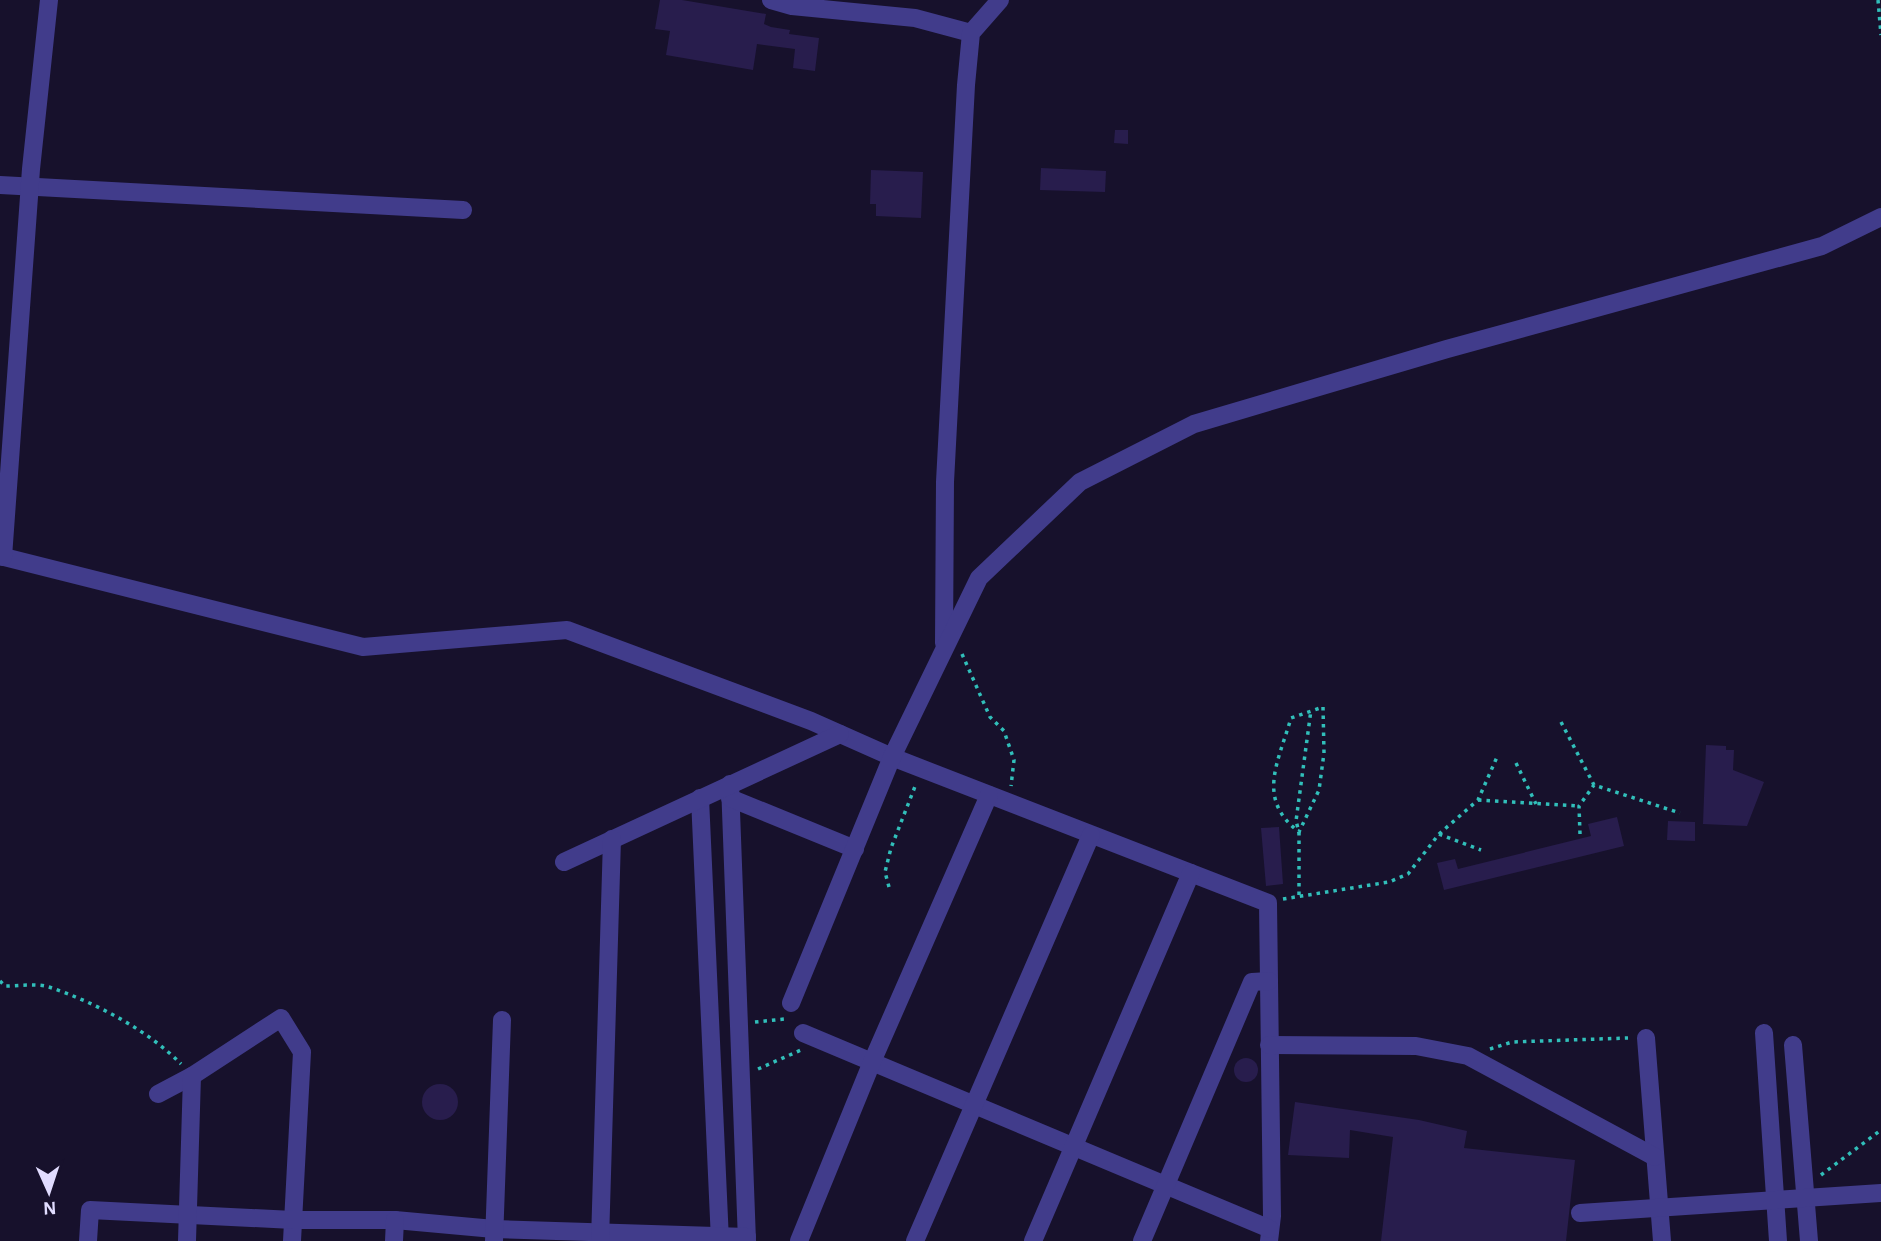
<svg xmlns="http://www.w3.org/2000/svg" width="1881" height="1241" viewBox="0 0 1881 1241" font-family="'Alegreya Sans',sans-serif">
<rect width="100%" height="100%" fill="#17112c"/>
<g fill="#281d4d">
<polygon points="660,0 682,0 766,14 764,24 771,27 790,30 789,34 819,38 815,71 793,68 795,49 757,44 753,70 666,55 670,31 655,29"/>
<polygon points="1115,130 1128,130 1128,144 1114,143"/>
<polygon points="1041,168 1106,171 1105,192 1040,190"/>
<polygon points="871,170 923,172 921,218 876,216 876,204 870,204"/>
<polygon points="1706,745 1726,746 1726,750 1734,750 1733,770 1764,782 1747,826 1703,824"/>
<polygon points="1617,817 1624,846 1444,890 1437,863 1455,859 1458,869 1591,836 1588,824"/>
<polygon points="1668,821 1695,822 1695,841 1667,840"/>
<polygon points="1279,827 1283,884 1266,886 1261,828"/>
<circle cx="1246" cy="1070" r="12"/>
<circle cx="440" cy="1102" r="18"/>
<polygon points="1295,1102 1419,1120 1467,1131 1464,1148 1575,1160 1566,1241 1381,1241 1393,1137 1350,1130 1349,1158 1288,1155"/>
</g>
<g fill="none" stroke-linecap="round" stroke-linejoin="round">
<g stroke="#31bfba" stroke-width="3.5" stroke-dasharray="3.5 5" stroke-linecap="butt">
<polyline points="1878,0 1881,35"/>
<polyline points="962,654 990,717 1004,731 1014,760 1011,786"/>
<path d="M1323 707 1324 753 1319 790 1299 832C1256 799 1278 763 1291 718Z"/>
<polyline points="1561,722 1594,785 1680,813"/>
<polyline points="1516,763 1536,804"/>
<polyline points="1478,800 1579,806"/>
<polyline points="1439,834 1481,850"/>
<polyline points="1580,834 1579,806 1594,785"/>
<polyline points="889,887 885,872 891,848 916,784"/>
<polyline points="1299,895 1299,832 1296,821 1311,710"/>
<polyline points="1283,899 1389,882 1408,874 1439,834 1478,800 1497,757"/>
<path d="M0 981 5 986C18 986 36 983 49 987 94 1002 148 1030 181 1064"/>
<polyline points="755,1022 785,1019"/>
<polyline points="1490,1049 1512,1042 1628,1038"/>
<polyline points="758,1069 801,1050"/>
<polyline points="1821,1175 1881,1130"/>
</g>
<g stroke="#413c8b" stroke-width="18">
<polyline points="771,0 792,6 915,18 971,33"/>
<polyline points="0,185 463,210"/>
<polyline points="0,556 363,647 567,630 811,721 892,757 1268,903 1272,1216 1269,1241"/>
<polyline points="3,557 31,169 49,0"/>
<polyline points="944,643 945,482 966,85 971,33 1000,0"/>
<polyline points="730,784 747,1241"/>
<polyline points="700,798 720,1241"/>
<polyline points="730,798 855,849"/>
<polyline points="564,862 840,734"/>
<polyline points="791,1003 892,757 979,578 1080,482 1194,424 1447,349 1822,246 1881,217"/>
<polyline points="803,1033 1270,1229"/>
<polyline points="1764,1033 1778,1241"/>
<polyline points="1646,1038 1662,1241"/>
<polyline points="1269,1045 1416,1046 1468,1056 1655,1157"/>
<polyline points="1793,1045 1809,1241"/>
<polyline points="158,1094 192,1076 281,1018 302,1052 292,1241"/>
<polyline points="1580,1213 1881,1193"/>
<polyline points="88,1241 90,1210 293,1220 395,1220 494,1229 747,1237"/>
<polyline points="187,1241 192,1076"/>
<polyline points="394,1241 395,1220"/>
<polyline points="494,1241 502,1020"/>
<polyline points="600,1241 612,839"/>
<polyline points="799,1241 872,1062 989,795"/>
<polyline points="915,1241 1091,835"/>
<polyline points="1033,1241 1191,873"/>
<polyline points="1142,1241 1252,982 1269,981"/>
</g>
</g>
<g transform="translate(49 1192) rotate(177)" stroke="#17112c" stroke-width="5" paint-order="stroke">
<path d="M0-5L12 26L0 18L-12 26Z" fill="#e1dcff"/>
<text y="-10" font-size="19" font-weight="bold" text-anchor="middle" fill="#e1dcff">N</text>
</g>
</svg>
